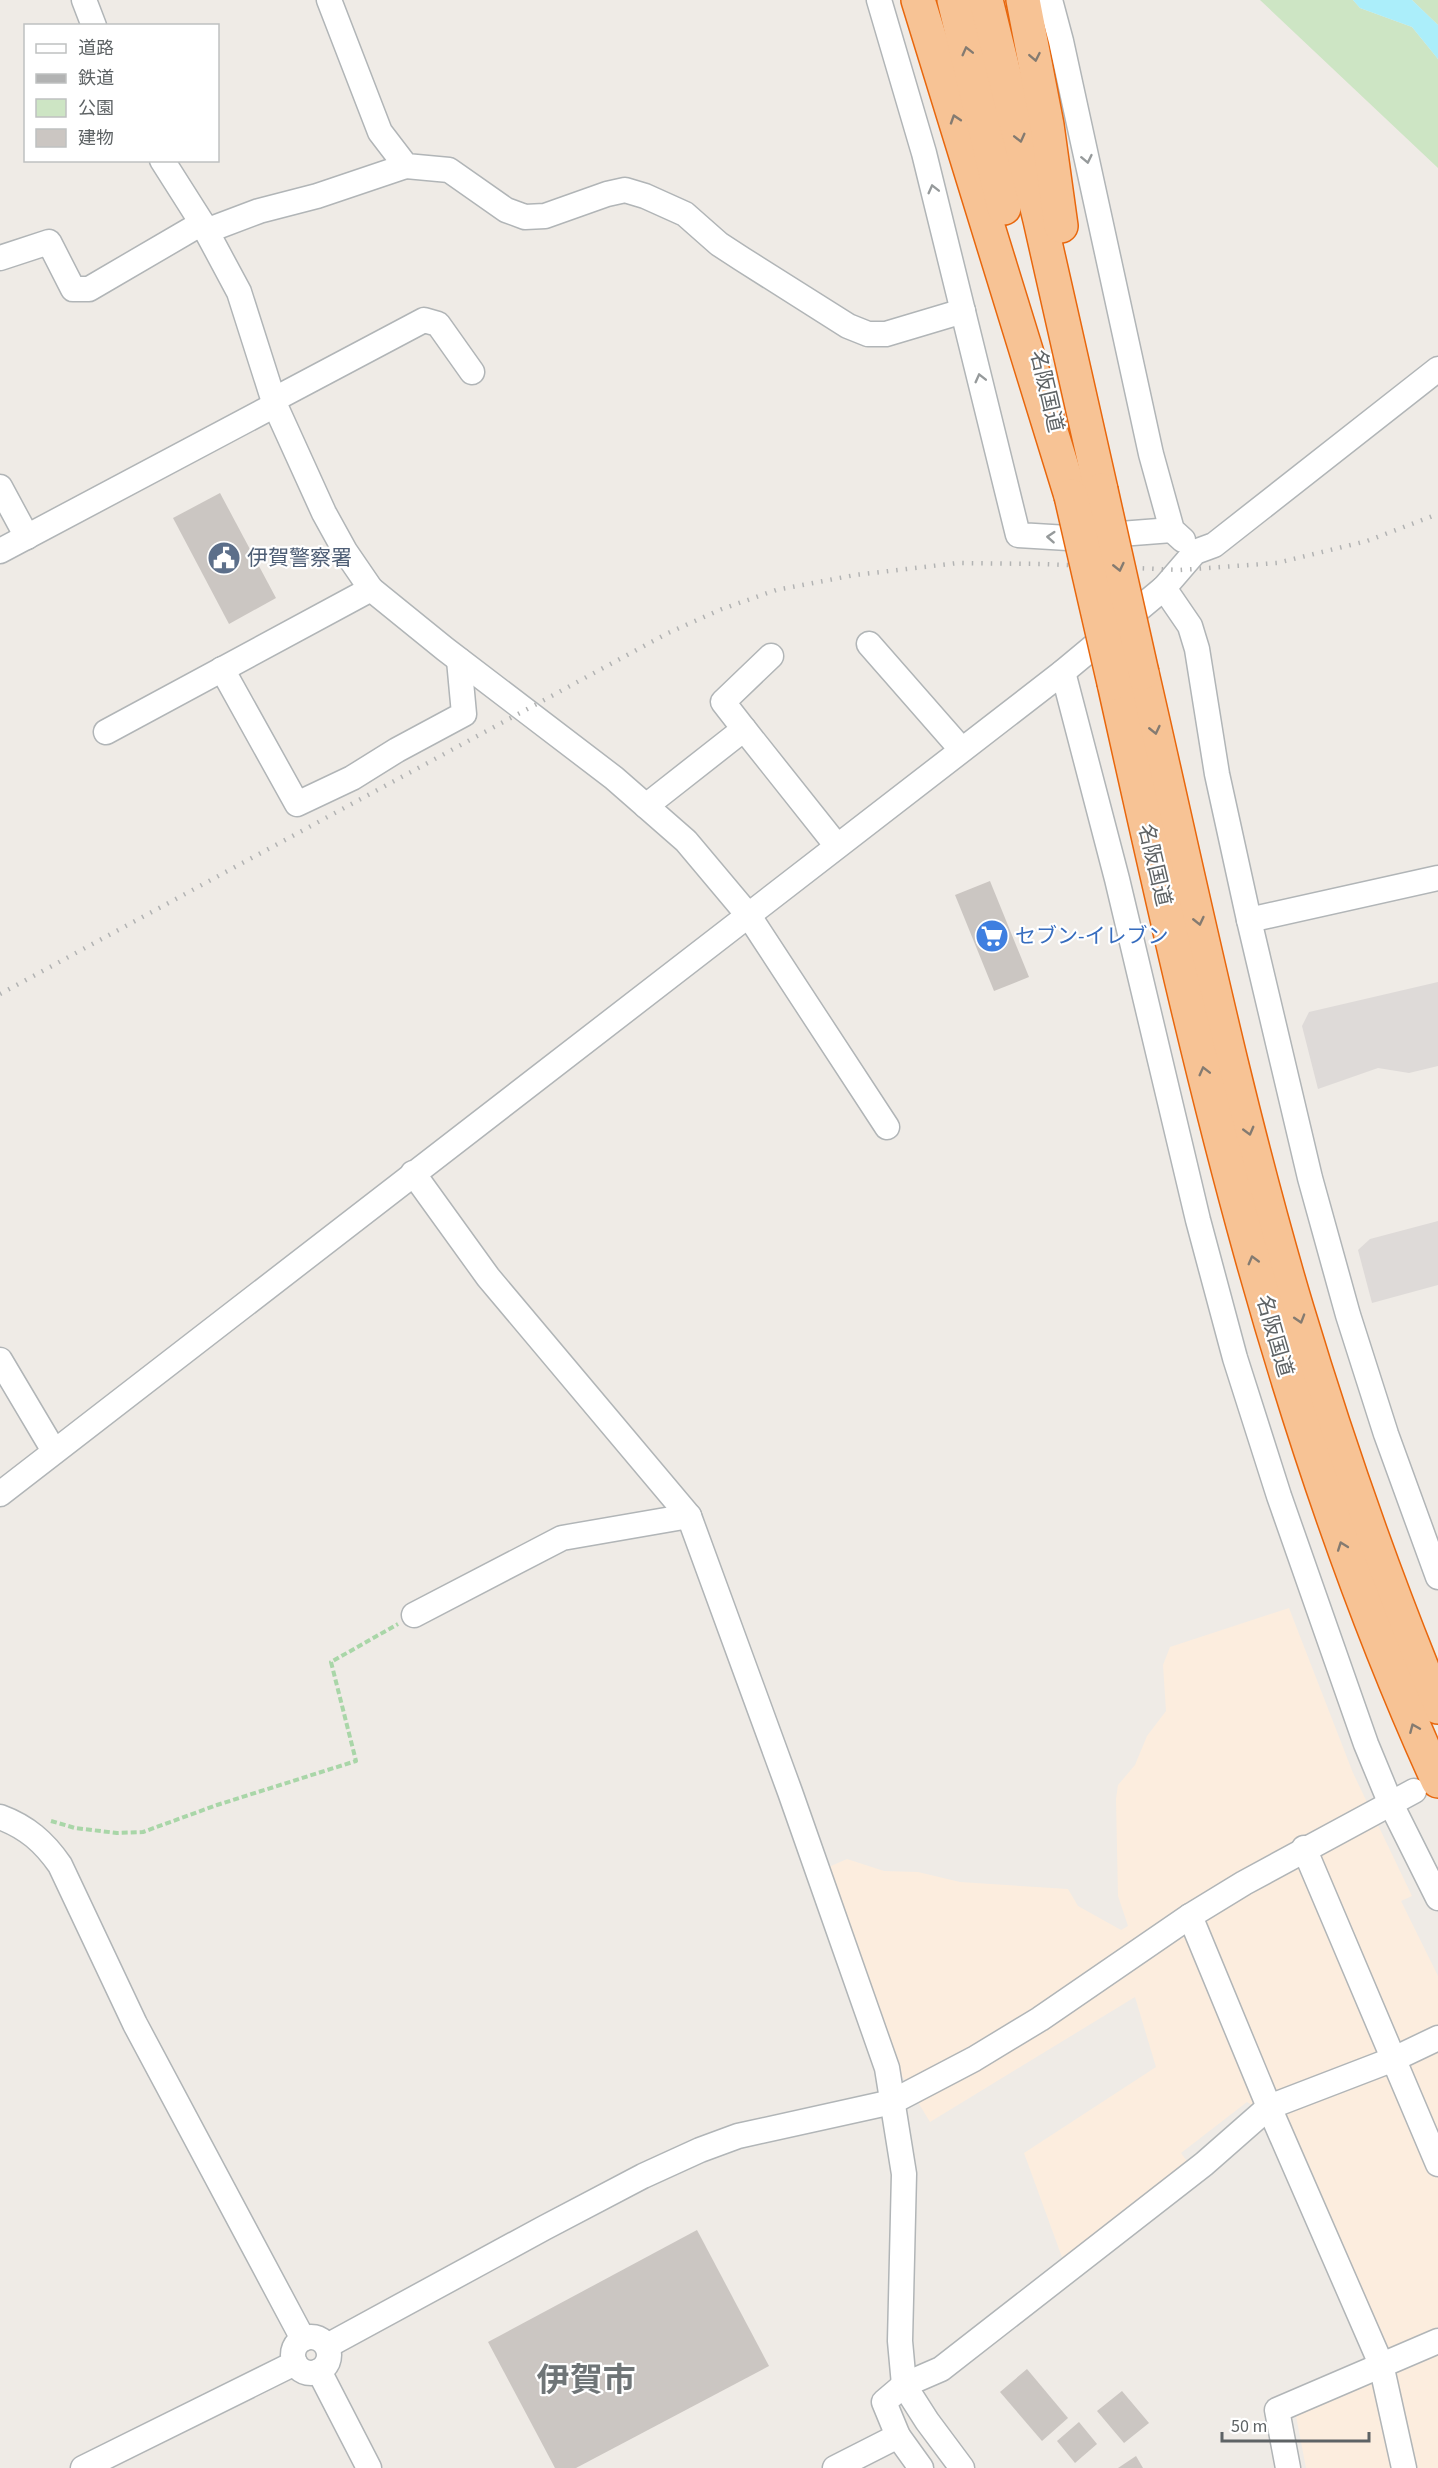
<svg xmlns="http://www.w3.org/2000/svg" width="1438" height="2468" viewBox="0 0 1438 2468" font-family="'Source Sans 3','Noto Sans JP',sans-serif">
<rect width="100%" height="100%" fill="#efebe6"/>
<polygon fill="#fcedde" points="1289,1608 1353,1773 1412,1896 1401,1901 1438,1976 1438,2468 1306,2468 1296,2416 1299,2409 1375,2377 1288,2127 1247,2102 1181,2153 1189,2164 1063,2260 1024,2153 1156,2067 1135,1997 930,2122 893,2061 824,1869 847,1859 884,1871 918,1872 960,1882 1068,1889 1078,1906 1121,1930 1128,1926 1118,1896 1116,1799 1118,1785 1135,1765 1147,1736 1166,1711 1163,1665 1170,1647"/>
<g fill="#dedad8">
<polygon points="1438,982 1438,1066 1409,1073 1378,1068 1318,1089 1302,1026 1309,1012"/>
<polygon points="1438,1221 1438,1285 1372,1303 1358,1250 1370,1239"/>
</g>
<g fill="#cde5c4">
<polygon points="1260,0 1353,0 1360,8 1412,27 1438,59 1438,168"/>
<polygon points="1412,0 1438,0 1438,25"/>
</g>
<polygon fill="#abeefa" points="1353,0 1412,0 1438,25 1438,59 1412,27 1360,8"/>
<g fill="#cbc6c2">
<polygon points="220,493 276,598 229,624 173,518"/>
<polygon points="990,881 1029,977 994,991 955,895"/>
<polygon points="697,2230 769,2366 576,2468 555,2468 488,2342"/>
<polygon points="1027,2369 1068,2418 1042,2441 1000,2392"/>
<polygon points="1122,2391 1149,2423 1124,2443 1097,2411"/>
<polygon points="1079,2422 1097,2444 1075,2463 1057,2441"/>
<polygon points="1136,2456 1143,2468 1118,2468"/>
</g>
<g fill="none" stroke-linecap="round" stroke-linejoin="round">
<defs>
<g id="minor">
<polyline points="84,0 94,26"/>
<polyline points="329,0 380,132 406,166 449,170 506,210 525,217 545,216 607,194 625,190 645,196 685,214 719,244 742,259 848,326 868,334 886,334 963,311"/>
<polyline points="879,0 924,153 1018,535 1068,538 1172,530"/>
<polyline points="1050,0 1061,41 1151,454 1172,530 1183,540"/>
<polyline points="162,160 202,223 239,292 275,405 324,513 345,551 371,589 445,649 614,778 686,841 749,916 887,1127"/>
<polyline points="206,231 259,211 317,196 406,166"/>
<polyline points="0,258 49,242 73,289 89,289 202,223"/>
<polyline points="273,400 424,320 438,324 472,372"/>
<polyline points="0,487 27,537"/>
<polyline points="0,551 275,405"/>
<polyline points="1164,588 1190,626 1197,649 1217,774 1249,920 1310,1178 1348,1315 1386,1434 1438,1577"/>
<polyline points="869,644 961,749"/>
<polyline points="222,669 297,804 352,778 397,750 464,714 459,660"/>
<polyline points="1063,672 1117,879 1198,1220 1235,1358 1279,1496 1366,1744 1390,1802 1438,1898"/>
<polyline points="744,729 837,846"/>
<polyline points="106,732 371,589"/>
<polyline points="646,806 744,729 723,702 771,656"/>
<polyline points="1249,920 1438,878"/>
<polyline points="413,1173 488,1277 689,1516 790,1792 887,2068 904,2174 900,2341 904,2385 927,2421 962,2468"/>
<polyline points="0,1360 54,1451"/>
<polyline points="0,1494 1063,672 1164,588 1195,552 1214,545 1438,369"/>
<polyline points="414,1615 562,1538 689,1516"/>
<path d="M0 1817C27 1827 44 1842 60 1865L135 2024 303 2339"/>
<polyline points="1304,1848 1438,2164"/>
<polyline points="1190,1916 1269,2107 1381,2364 1404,2468"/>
<circle cx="311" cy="2355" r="18"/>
<polyline points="327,2346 544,2228 643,2176 700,2150 738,2136 892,2102 974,2059 1040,2019 1190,1916 1244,1883 1414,1791"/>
<polyline points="319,2371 369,2468"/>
<polyline points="83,2468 295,2363"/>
<polyline points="835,2468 898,2436"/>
<polyline points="921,2468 898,2436 884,2402 904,2385 941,2369 1204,2164 1269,2107 1394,2059 1438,2038"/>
<polyline points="1288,2468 1277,2410 1438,2341"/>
</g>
<g id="highway">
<polyline points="918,0 1071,496"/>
<polyline points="954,0 1004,208"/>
<polyline points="986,0 1040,220 1101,490"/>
<polyline points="1023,0 1047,125 1061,226"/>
<path d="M1142 673C1191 886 1235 1101 1297 1309 1338 1445 1384 1577 1438 1707"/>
<path d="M1114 683C1197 1056 1279 1432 1438 1781"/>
</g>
</defs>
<use href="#minor" stroke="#b1b5b7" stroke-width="27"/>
<use href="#highway" stroke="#e8670d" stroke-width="36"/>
<polyline stroke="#a9d6a8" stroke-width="4" stroke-dasharray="6 3" stroke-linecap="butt" points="51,1821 75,1828 117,1833 143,1832 217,1805 356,1761 331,1662 398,1624"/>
<use href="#minor" stroke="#fff" stroke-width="24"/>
<use href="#highway" stroke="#f7c395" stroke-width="33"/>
<polyline stroke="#b2b3b3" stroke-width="4.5" stroke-dasharray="1.5 8" stroke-linecap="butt" points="0,994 668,633 722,609 776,590 855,575 958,563 1043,564 1180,570 1277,563 1367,541 1438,514"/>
<defs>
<g id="highway-bridge">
<polyline points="1101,490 1142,673"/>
<polyline points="1071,496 1114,683"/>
</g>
</defs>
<use href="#highway-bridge" stroke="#e8670d" stroke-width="36" stroke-linecap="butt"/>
<use href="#highway-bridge" stroke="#f7c395" stroke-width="33"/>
</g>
<defs><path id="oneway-chevron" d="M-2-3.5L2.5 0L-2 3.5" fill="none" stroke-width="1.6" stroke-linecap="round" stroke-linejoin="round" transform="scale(1.5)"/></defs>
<g stroke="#847b71">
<use href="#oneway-chevron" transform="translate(967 51) rotate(-104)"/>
<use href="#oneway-chevron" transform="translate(1035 57) rotate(79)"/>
<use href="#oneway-chevron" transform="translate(955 119) rotate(-108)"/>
<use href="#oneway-chevron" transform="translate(1020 138) rotate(76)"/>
<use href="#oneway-chevron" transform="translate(1119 567) rotate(77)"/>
<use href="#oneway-chevron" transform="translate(1155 730) rotate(77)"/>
<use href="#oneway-chevron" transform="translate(1199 921) rotate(77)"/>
<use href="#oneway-chevron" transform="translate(1204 1071) rotate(-104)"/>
<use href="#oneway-chevron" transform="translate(1249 1131) rotate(75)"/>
<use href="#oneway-chevron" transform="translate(1253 1260) rotate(-105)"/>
<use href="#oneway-chevron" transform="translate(1300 1319) rotate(73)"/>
<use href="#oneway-chevron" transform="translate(1342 1546) rotate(-110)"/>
<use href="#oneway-chevron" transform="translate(1414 1728) rotate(-113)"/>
</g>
<g stroke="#969a9b">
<use href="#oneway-chevron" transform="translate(1087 159) rotate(78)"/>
<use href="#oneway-chevron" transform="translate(933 189) rotate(-104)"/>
<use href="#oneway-chevron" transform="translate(980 378) rotate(-104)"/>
<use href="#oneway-chevron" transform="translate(1051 537) rotate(-176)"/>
</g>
<defs>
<symbol id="civic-disc" viewBox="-11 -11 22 22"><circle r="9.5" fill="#5c6f8a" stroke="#fff"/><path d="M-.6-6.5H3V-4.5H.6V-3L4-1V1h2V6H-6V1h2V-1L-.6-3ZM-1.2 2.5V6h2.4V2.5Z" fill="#fff"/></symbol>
<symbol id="supermarket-disc" viewBox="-11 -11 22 22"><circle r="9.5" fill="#3f7fe0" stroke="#fff"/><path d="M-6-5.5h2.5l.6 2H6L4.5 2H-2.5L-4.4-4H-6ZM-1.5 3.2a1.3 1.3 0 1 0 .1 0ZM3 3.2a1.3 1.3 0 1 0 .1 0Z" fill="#fff"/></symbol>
</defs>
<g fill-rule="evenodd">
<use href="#civic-disc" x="205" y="539" width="38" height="38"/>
<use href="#supermarket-disc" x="973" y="917" width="38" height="38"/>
</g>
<g text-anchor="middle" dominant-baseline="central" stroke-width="4.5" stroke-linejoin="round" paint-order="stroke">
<g font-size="21" fill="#5e6365" stroke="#fff">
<text transform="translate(1047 391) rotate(77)">名阪国道</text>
<text transform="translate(1155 865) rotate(77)">名阪国道</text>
<text transform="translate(1275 1336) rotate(74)">名阪国道</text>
</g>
<g font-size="21" fill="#4e5e75" stroke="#fff" text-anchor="start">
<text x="247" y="558">伊賀警察署</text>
</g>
<g font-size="21" fill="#366cbe" stroke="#fff" text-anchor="start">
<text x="1015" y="936">セブン-イレブン</text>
</g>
<g font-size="33" font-weight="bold" fill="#6f7577" stroke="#fff">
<text x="586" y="2380">伊賀市</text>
</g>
</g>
<rect x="24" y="24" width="195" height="138" fill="#ffffff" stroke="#bfc1c1" stroke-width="1.5"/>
<rect x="36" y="44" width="30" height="9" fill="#ffffff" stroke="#bfc1c1" stroke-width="1.5"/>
<text x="78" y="54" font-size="18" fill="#5e6365">道路</text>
<rect x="36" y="74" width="30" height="9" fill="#b2b3b3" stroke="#bfc1c1" stroke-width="1.5"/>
<text x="78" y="84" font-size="18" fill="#5e6365">鉄道</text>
<rect x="36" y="99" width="30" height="18" fill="#cde5c4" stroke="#bfc1c1" stroke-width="1.5"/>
<text x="78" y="114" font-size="18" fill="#5e6365">公園</text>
<rect x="36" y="129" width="30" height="18" fill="#cbc6c2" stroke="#bfc1c1" stroke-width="1.5"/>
<text x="78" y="144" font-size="18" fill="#5e6365">建物</text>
<path d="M1222 2432v9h147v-9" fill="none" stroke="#5e6365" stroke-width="3"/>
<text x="1231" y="2432" font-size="18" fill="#5e6365" stroke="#ffffff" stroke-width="4.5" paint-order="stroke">50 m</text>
</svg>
